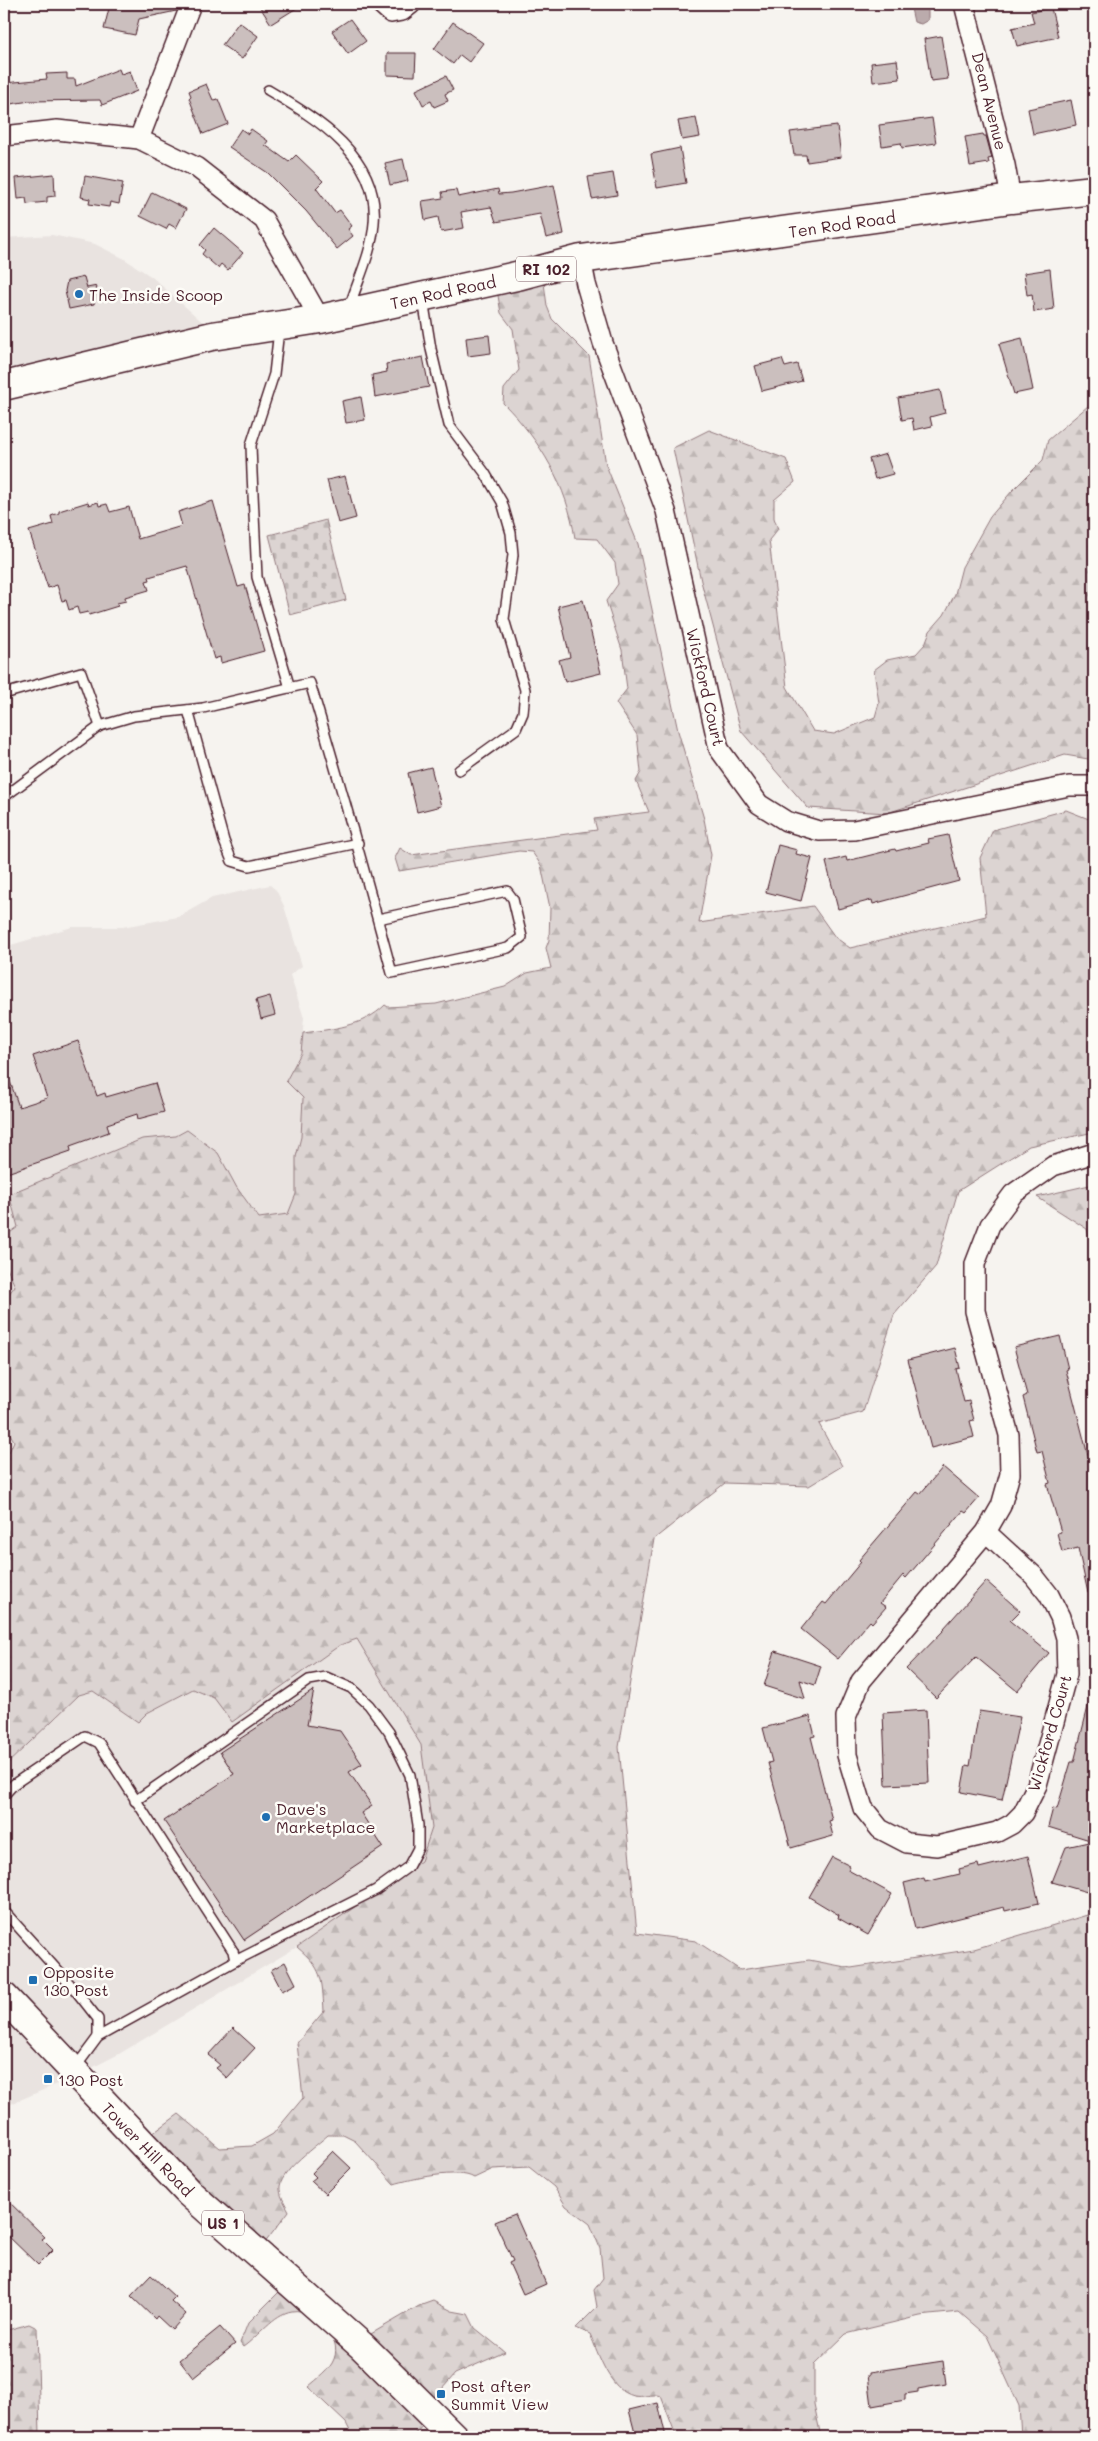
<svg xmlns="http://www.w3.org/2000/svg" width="1098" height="2441" viewBox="0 0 1098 2441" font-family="Mali,sans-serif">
<defs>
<pattern id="forest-firs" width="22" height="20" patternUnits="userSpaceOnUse" patternTransform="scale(1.25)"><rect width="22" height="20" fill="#dcd4d2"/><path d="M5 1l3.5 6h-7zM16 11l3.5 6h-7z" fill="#beb6b4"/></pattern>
<pattern id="cemetery-stones" width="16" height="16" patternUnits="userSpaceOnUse" patternTransform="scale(1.25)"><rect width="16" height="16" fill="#dcd4d2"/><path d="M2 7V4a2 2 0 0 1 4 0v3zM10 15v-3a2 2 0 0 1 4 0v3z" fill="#beb6b4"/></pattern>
</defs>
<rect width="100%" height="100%" fill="#f6f3ef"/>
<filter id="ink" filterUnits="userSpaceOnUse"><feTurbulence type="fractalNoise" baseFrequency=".02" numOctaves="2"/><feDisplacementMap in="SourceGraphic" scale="10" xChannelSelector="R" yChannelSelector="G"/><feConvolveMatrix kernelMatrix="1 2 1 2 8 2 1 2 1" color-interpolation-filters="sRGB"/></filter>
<g filter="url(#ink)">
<g fill="#e9e3e0">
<polygon points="52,235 95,244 123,258 152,277 208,327 4,375 4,238"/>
<polygon points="270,885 276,890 284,906 302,966 290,975 304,1018 301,1053 286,1081 303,1098 301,1137 296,1157 296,1194 289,1214 259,1218 237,1188 218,1153 187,1130 176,1136 142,1139 9,1194 18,1227 4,1237 4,947 72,927 122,927 178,917 212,898"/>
<polygon points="4,1262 15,1286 4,1329"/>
<polygon points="357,1639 421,1745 432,1828 421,1861 297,1947 119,2054 82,2073 4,2107 4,1767 79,1695 93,1691 138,1722 147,1713 193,1689 214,1698"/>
</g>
<g fill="url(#forest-firs)" stroke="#937a7e">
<path d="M544 283 547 306 552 319 589 356 606 465 638 544 678 731 704 819 711 855 699 923 813 906 835 937 850 948 986 916 980 858 993 830 1066 810 1094 821V1132L1029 1146 958 1191 936 1266 894 1315 863 1412 819 1424 842 1466 809 1486 725 1483 654 1539 619 1747 637 1933 696 1941 740 1970 809 1960 851 1968 974 1949 1094 1913V2437H1021L1019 2406 987 2336 959 2312 920 2316 846 2334 814 2365V2404L821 2437H689L685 2433H675L661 2396C652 2393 642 2398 634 2396 609 2390 599 2355 590 2334L576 2328 597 2307 594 2290 603 2278 600 2248 590 2224 566 2206 554 2187 529 2167 493 2169 474 2178C459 2168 411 2179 394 2184L355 2141 343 2135H328C316 2146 283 2169 280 2186 279 2195 285 2203 289 2211L258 2252 152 2134 179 2114 220 2148 252 2146 273 2134 303 2098 297 2043 324 2011C322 1978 323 1969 297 1947L421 1861 432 1828 421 1745 357 1639 340 1645 232 1722 214 1698 193 1689 147 1713 138 1722 93 1691 79 1695 4 1767V1638L6 1637 4 1613V1455L9 1452 14 1441 4 1423V1329L8 1295 15 1286 4 1262V1237L18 1227 9 1194 142 1139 176 1136 187 1130 218 1153 237 1188 259 1218 288 1214 296 1194V1157L301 1137 303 1098 286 1081 301 1053 303 1033C332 1029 363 1027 385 1005L388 1007 436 1004 505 987 527 973 551 968 546 948 549 940 550 908 541 865 532 852 519 851 399 871 395 858 400 848 411 855 597 830 594 819 649 812 636 781 641 772 637 735 616 703 627 689 622 650 606 601 618 584 615 563 597 539 575 538C567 486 541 441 503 403L504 389 519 370 513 329 501 313 497 290Z"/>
<polygon points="1094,399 1094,760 1065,755 887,813 808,808 741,731 701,581 673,448 709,430 786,459 795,482 774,500 774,518 778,529 769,540 787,687 813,731 834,734 875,717 879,703 874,670 887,660 916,654 925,644 930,631 944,615 955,594 962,567 990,517 1012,491 1043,460 1048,440 1088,406"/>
<polygon points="1094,1184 1094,1257 1087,1229 1037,1197"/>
<path d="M289 2282 364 2338 419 2306 433 2301 452 2311 468 2314 475 2328 505 2352 455 2374 430 2403 427 2421 412 2437H353L346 2423 308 2387C317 2379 330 2370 334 2359 343 2337 314 2307 292 2311 273 2314 259 2336 243 2347L240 2343 248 2323Z"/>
<polygon points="29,2324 37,2328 40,2434 88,2437 4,2437 4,2331"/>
</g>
<polygon fill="url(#cemetery-stones)" stroke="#937a7e" points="326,520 346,600 290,615 269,535"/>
<polygon fill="#bbabac" stroke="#8e7378" points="910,4 928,4 928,20 921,24 914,22"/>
<g fill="#cbbfbe" stroke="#4a1f2b">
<polygon points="110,4 178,4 179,5 176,11 139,19 135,35 104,29"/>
<polygon points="258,4 303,4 271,24"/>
<polygon points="1051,8 1058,37 1017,46 1012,28 1034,23 1031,12"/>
<polygon points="350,19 366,41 348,54 332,31"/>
<polygon points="239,22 258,36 242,59 222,45"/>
<polygon points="453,22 483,43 469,62 460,55 453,64 434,49"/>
<polygon points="941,36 948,79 931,81 924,39"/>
<polygon points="387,53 416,53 415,76 387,75"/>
<polygon points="897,60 900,79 873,82 871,63"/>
<polygon points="119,69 121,74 130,71 137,91 102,105 100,100 30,101 4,105 4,83 47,79 46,74 67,73 67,79 75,79 76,86"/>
<polygon points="446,76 453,90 445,94 448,101 434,107 431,101 423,105 416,90"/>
<polygon points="206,84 213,100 218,99 228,124 203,134 189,98 191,96 189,91"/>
<polygon points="1071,100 1076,125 1033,134 1028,109"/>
<polygon points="696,118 700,137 682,140 678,121"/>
<polygon points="932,118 936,143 902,148 901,143 882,146 879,125"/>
<polygon points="837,126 841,157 807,162 806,155 794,155 790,132"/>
<polygon points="241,129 248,134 251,129 268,141 265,145 289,162 296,155 323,181 316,188 335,213 340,210 352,226 348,229 353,236 337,249 306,211 268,173 229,147"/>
<polygon points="983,134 984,136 986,136 992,158 988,159 989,163 970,166 965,137"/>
<polygon points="680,148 686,183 657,188 651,154"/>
<polygon points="403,159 408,181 390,185 385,163"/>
<polygon points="613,173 617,195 592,199 588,177"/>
<polygon points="54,174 55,196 47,197 47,202 27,204 26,198 18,199 16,178"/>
<polygon points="85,176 123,183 119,204 110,202 109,207 89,204 90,199 81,197"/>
<polygon points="554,185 564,234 546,238 540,214 496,222 491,207 461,212 464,228 441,232 438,217 425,220 422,201 443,198 442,192 456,190 458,197 498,189 499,194 511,193"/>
<polygon points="152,192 186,209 176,228 169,224 166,229 140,216"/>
<polygon points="214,228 243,253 228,270 221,264 218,268 202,254 205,250 200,245"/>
<polygon points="1050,269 1054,309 1034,312 1032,294 1027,295 1024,273"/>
<polygon points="84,277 87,288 97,286 94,304 69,309 65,291 67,281"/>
<polygon points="489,335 491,353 468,356 466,338"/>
<polygon points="1022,338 1033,390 1014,394 999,344"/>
<polygon points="423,357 429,387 375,397 372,375 387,372 386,364"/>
<polygon points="782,359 785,367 797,364 802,381 762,391 755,366"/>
<polygon points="940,390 945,413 930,417 932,426 914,430 912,418 902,420 898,398"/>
<polygon points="361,397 365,420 346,423 342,401"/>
<polygon points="886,454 893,474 875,479 869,459"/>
<polygon points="345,476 356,518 338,523 327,480"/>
<polygon points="213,501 238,587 245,585 264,651 221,663 220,657 214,659 187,566 149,577 150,580 146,581 149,590 125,597 126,601 117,603 118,606 89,615 88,612 79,614 77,607 69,610 66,600 62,601 57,585 48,588 29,531 53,524 51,516 59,513 59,511 88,502 89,505 98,502 99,506 107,504 110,512 129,507 138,539 182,526 178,512"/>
<polygon points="583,600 601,673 565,682 559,660 570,657 558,606"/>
<polygon points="431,767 441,806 417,812 408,773"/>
<polygon points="948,835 959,881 873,904 872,900 838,909 826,862 846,857 847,861 895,849 896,851 929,843 928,839"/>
<polygon points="778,845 797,850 796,854 812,858 801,901 766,892"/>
<polygon points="270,996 275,1015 261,1019 256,1000"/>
<polygon points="78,1041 97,1096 105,1093 106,1097 155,1083 164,1112 138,1119 137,1114 107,1124 109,1132 70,1146 71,1151 4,1174 4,1070 6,1070 19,1107 47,1098 33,1056"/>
<polygon points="1060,1336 1068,1369 1066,1370 1094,1479 1094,1593 1088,1593 1078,1548 1062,1552 1057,1533 1061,1532 1047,1484 1050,1483 1042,1451 1037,1452 1023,1397 1027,1395 1014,1347"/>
<polygon points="955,1348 960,1368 956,1369 964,1402 969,1401 974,1420 970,1421 974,1437 931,1448 908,1360"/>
<polygon points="943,1467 979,1498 966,1513 963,1511 906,1578 903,1575 880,1603 886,1607 872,1623 870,1621 838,1659 801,1629 823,1602 826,1604 861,1562 859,1560 917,1492 920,1494"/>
<polygon points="986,1581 1020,1611 1010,1621 1049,1653 1017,1691 976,1657 936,1698 906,1669 945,1629 944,1628"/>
<polygon points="775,1651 821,1666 815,1685 800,1680 805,1699 764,1686"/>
<polygon points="314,1690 307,1725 340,1731 362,1764 349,1772 372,1806 361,1813 383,1847 244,1940 164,1821 234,1774 220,1752"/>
<polygon points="1089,1703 1094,1703 1094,1841 1089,1856 1094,1858 1094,1894 1052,1882 1066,1847 1093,1841 1048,1827 1053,1808 1057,1809 1071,1762 1074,1762"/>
<polygon points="926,1710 929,1783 886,1785 883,1713"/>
<polygon points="979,1711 1020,1717 1002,1800 961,1792 966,1765 970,1766"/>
<polygon points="810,1716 815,1736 811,1737 832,1820 829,1821 833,1836 791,1848 768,1763 772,1762 763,1728"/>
<polygon points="1028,1856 1039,1903 1005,1911 1004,1907 915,1929 904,1883 924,1878 925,1882 960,1874 959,1869 978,1864 979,1868"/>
<polygon points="832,1857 850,1866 848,1870 892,1894 868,1935 838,1918 839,1915 809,1897"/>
<polygon points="285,1962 296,1984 282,1991 271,1970"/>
<polygon points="233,2028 255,2048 227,2078 216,2068 220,2065 208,2055"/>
<polygon points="333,2151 351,2168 325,2194 311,2181 316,2177 312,2173"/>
<polygon points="4,2197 45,2237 42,2239 53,2250 38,2265 4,2232"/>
<polygon points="515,2214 546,2284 523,2294 509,2263 513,2261 495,2222"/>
<polygon points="151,2275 175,2297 171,2301 186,2314 172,2330 157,2316 155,2319 131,2296"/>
<polygon points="220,2327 235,2344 193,2378 179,2360"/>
<polygon points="943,2361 946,2384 918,2389 918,2392 905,2394 905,2400 872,2406 868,2375 870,2375 870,2372"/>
<polygon points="658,2403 666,2437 636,2437 629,2410"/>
</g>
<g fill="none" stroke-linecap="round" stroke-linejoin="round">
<defs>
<g id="service">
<path d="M268 90C317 119 380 156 374 223 372 252 358 280 349 308"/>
<polyline points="423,299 431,349 449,425 485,473 502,502 511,533 513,555 504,619 525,690 523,713 516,729 459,770"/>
<polyline points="279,330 274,374 251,445 252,473 257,577 290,688"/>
<polyline points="4,694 81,672 100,726"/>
<polyline points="188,710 224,841 232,861 249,866 358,843"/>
<path d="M4 797 100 726 134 716 203 708 310 683C339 779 366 876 392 973L508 948 522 937 513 899 507 891 378 919"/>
<polyline points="4,1795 14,1784 85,1736 99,1743 233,1951 235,1961"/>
<polyline points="4,1911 76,1991 98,2019 98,2037"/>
<polyline points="75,2068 98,2037 235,1961 376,1890 408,1867 418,1848 418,1825 410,1775 389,1732 369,1705 351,1688 326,1677 309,1680 135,1801"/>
</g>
<g id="minor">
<polyline points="381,4 391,13 402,11 411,4"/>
<polyline points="964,4 1005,165 1011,199"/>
<polyline points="4,136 57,130 139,139 196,167 264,220 320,319"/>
<polyline points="139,139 191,4"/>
<polyline points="581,259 586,284 603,343 666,511 719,749 759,804 786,821 819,831 854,830 1069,786 1094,786"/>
<polyline points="986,1532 1034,1576 1049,1595 1060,1617 1066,1638 1067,1674 1037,1785 1023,1813 1012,1824 997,1832 937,1846 907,1843 880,1829 863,1808 847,1755 846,1717 861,1681 986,1532 1001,1506 1010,1474 1009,1435 975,1311 975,1264 990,1225 1013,1194 1053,1166 1094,1153"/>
</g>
<g id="primary">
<polyline points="4,386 212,336 320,319 521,275 581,259 1011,199 1094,190"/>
<polyline points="4,1997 189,2193 362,2346 454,2437"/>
</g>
</defs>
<use href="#service" stroke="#4a1f2b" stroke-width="12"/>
<use href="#minor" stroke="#4a1f2b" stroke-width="22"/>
<use href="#primary" stroke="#4a1f2b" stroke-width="31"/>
<use href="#service" stroke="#fdfcf7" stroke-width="9"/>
<use href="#minor" stroke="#fdfcf7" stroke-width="19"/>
<use href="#primary" stroke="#fdfcf7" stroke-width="28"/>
</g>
</g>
<g fill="#1f6fb2" stroke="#fdfcf7" stroke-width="2">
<circle cx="79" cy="294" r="5"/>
<circle cx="266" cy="1817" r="5"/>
<rect x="28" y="1975" width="10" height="10" rx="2.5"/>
<rect x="43" y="2074" width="10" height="10" rx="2.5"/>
<rect x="436" y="2389" width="10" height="10" rx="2.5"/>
</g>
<g text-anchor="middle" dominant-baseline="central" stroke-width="5" stroke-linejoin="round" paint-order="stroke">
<g fill="#fdfcf7" stroke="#806168" stroke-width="1">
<rect x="516" y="256.5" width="60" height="25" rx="4"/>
<rect x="202" y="2210.5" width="42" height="25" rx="4"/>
</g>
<g font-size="15" font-weight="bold" fill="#4a1f2b">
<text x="546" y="269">RI 102</text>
<text x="223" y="2223">US 1</text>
</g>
<g font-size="16" fill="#4a1f2b" stroke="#fdfcf7">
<text transform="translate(990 101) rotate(76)">Dean Avenue</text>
<text transform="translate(842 224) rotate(-8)">Ten Rod Road</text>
<text transform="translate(443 292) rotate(-12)">Ten Rod Road</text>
<text transform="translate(706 687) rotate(77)">Wickford Court</text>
<text transform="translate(1049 1733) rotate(-74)">Wickford Court</text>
<text transform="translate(148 2149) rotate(46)">Tower Hill Road</text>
</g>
<g font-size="16" fill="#4a1f2b" stroke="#fdfcf7" text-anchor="start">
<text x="89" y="294">The Inside Scoop</text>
<text x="276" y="1808">Dave's<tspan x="276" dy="18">Marketplace</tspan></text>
<text x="43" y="1971">Opposite<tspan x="43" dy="18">130 Post</tspan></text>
<text x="58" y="2079">130 Post</text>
<text x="451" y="2385">Post after<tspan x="451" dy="18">Summit View</tspan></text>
</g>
</g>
<rect width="1098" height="2441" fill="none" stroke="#fdfcf7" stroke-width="20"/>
<rect x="10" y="10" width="1078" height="2421" fill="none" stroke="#4a1f2b" stroke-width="2" filter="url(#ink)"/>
</svg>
